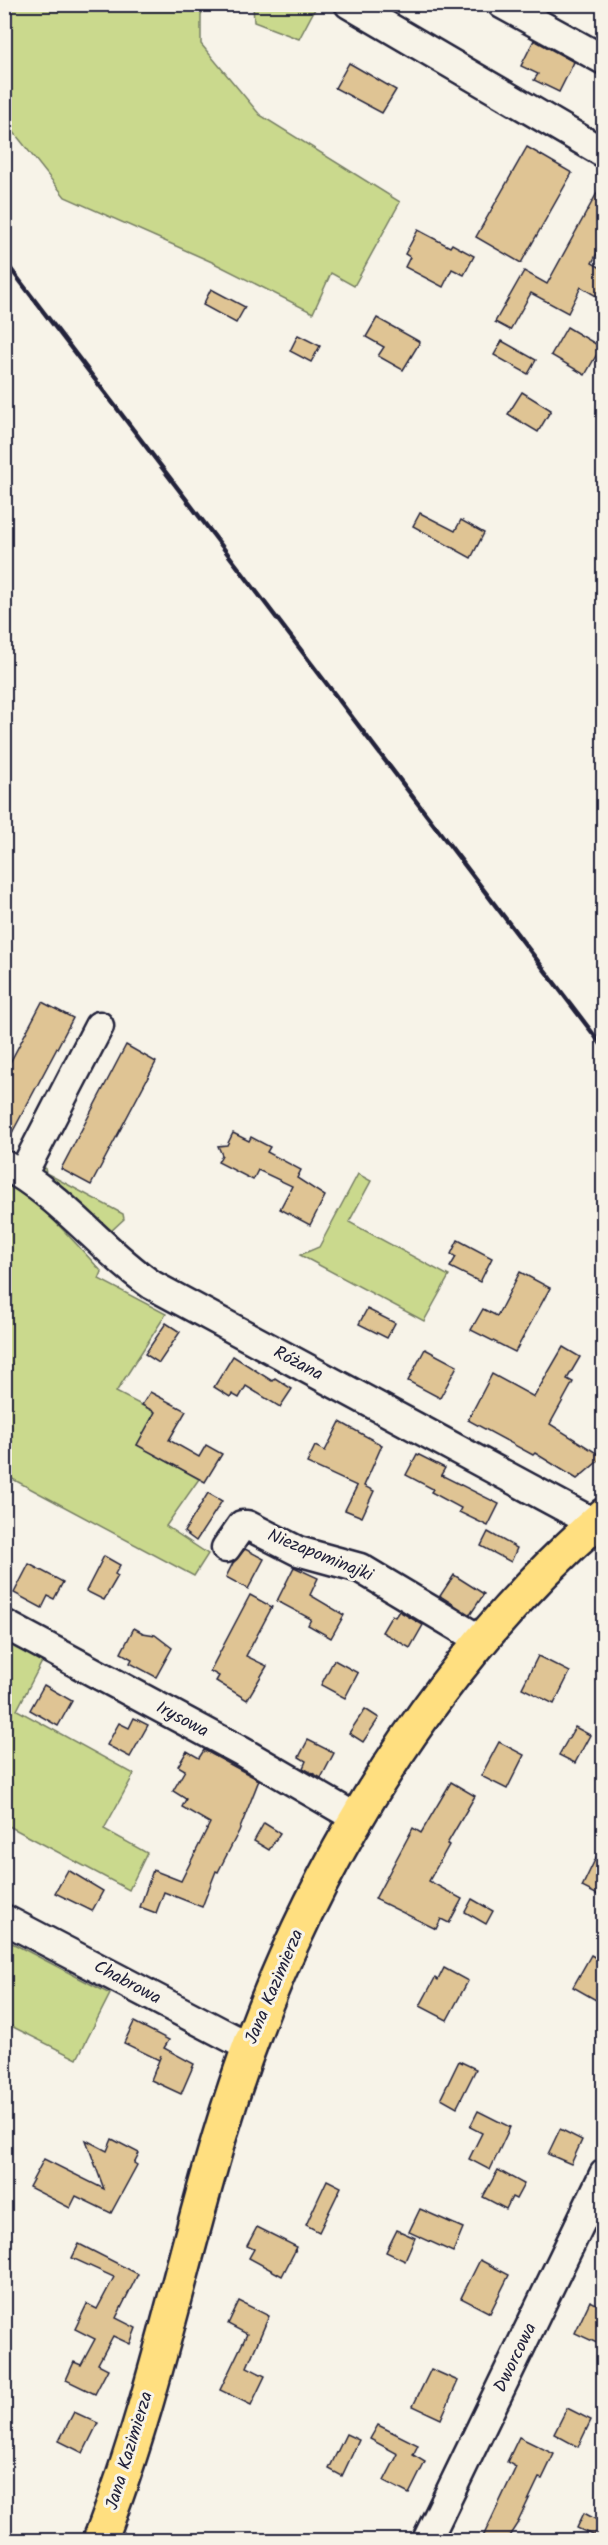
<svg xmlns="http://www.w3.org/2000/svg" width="608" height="2545" viewBox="0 0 608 2545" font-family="Kalam,sans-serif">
<rect width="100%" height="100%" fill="#f7f3e8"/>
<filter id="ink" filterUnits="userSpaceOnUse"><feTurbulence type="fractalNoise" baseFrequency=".0167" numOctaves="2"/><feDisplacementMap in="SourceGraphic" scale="12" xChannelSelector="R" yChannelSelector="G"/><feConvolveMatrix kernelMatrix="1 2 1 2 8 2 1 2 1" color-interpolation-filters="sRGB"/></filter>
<g filter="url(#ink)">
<g fill="#cad98d" stroke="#767e64" stroke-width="1.5">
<polygon points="5,4 204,5 201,15 201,44 260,115 400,202 354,286 331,273 313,313 212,262 65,197 5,121"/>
<polygon points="253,5 253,4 317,5 299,39 254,22"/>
<polygon points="43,1160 46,1173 123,1214 124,1219 110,1232 42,1175 40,1165"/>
<polygon points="358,1174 371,1181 349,1222 449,1276 424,1321 300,1255 319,1247"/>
<path d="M4 1183C45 1205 71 1239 102 1272L99 1279 166 1314 116 1392 155 1412 137 1445 199 1479 166 1526 208 1554 194 1576 5 1475Z"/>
<polygon points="4,1631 46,1654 17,1710 134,1774 104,1829 147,1853 129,1890 5,1824"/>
<polygon points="12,1943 110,1994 77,2059 5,2023 5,1956"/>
</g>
<g fill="#dfc494" stroke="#22223b" stroke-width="1.5">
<polygon points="534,40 574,62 559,92 534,80 538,74 521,66"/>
<polygon points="349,63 396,90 382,113 335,88"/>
<polygon points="527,147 572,173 521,263 476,237"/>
<polygon points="603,182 603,242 592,263 603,269 603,300 581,287 568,313 531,293 510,330 495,322 524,271 547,284"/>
<polygon points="418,230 450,247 452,244 474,256 464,275 452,269 443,287 405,267 410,257 405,254"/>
<polygon points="211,289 245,307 236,323 203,305"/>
<polygon points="377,318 420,342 403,370 378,356 384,347 366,337"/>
<polygon points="567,327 601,347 585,375 551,355"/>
<polygon points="298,335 320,346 311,362 290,351"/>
<polygon points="502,341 536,360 528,374 494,355"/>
<polygon points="522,392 551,410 538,432 508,414"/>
<polygon points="420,513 455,531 461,520 484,533 471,558 413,526"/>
<polygon points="42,1002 73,1018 4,1148 4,1074"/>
<polygon points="126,1045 156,1062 91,1185 61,1169"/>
<polygon points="233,1133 249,1141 251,1137 270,1147 267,1152 301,1170 297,1178 325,1196 310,1225 280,1209 292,1186 258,1170 253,1180 218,1162 222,1155 218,1146 227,1145"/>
<polygon points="458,1240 492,1258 480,1282 450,1267 456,1257 451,1254"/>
<polygon points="520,1272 550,1288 515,1352 471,1330 483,1309 497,1316"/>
<polygon points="367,1309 395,1323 387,1338 359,1324"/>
<polygon points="166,1323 180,1332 159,1363 145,1354"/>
<polygon points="563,1347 580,1357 567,1379 573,1382 550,1424 603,1457 577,1479 535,1453 533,1455 468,1420 492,1374 534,1397"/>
<polygon points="425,1349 457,1366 440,1398 408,1381"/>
<polygon points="233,1356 272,1381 275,1378 292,1389 280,1407 246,1386 239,1398 232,1394 230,1397 214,1387"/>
<polygon points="150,1392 186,1411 169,1440 199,1457 206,1445 222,1454 205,1482 137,1445 155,1412 142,1405"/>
<polygon points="340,1422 382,1445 364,1486 374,1491 362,1517 345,1510 357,1486 307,1463 315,1446 325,1451"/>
<polygon points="417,1454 445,1468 441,1475 499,1504 488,1526 459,1512 461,1508 431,1492 433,1489 406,1475"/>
<polygon points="208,1493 222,1501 196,1541 184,1532"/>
<polygon points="488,1532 517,1548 511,1562 481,1546"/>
<polygon points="245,1549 264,1559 248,1589 226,1577 233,1563"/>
<polygon points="104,1556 120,1565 115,1574 118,1576 104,1600 86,1591"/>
<polygon points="29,1564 63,1582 54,1599 48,1596 42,1608 14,1593"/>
<polygon points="294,1567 318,1578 310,1595 344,1615 331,1638 308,1625 311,1619 277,1601"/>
<polygon points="454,1575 484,1594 470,1615 440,1596"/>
<polygon points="250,1595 272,1607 246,1656 267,1666 247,1700 216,1681 219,1676 210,1671"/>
<polygon points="399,1611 423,1625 410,1648 382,1632 392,1615 395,1617"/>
<polygon points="134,1628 143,1633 155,1635 172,1648 156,1677 130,1663 132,1659 121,1653"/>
<polygon points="538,1656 570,1672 554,1704 522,1688"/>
<polygon points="334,1660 358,1673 345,1698 321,1685"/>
<polygon points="44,1685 72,1701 58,1726 30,1710"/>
<polygon points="365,1709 379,1718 363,1742 349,1733"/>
<polygon points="134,1718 148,1725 130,1757 107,1745 119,1723 129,1728"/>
<polygon points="575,1727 590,1735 575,1763 559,1755"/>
<polygon points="308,1740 334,1753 321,1778 303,1768 306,1761 299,1757"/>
<polygon points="499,1742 524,1755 507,1789 481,1776"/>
<polygon points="204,1750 259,1780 239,1831 218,1872 216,1871 202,1907 164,1892 156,1913 140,1907 153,1870 181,1881 210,1823 182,1807 186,1799 173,1791 185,1770 178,1766 187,1751 199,1758"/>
<polygon points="451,1782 475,1796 447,1844 449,1845 429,1881 462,1899 449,1923 441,1919 436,1929 375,1899 413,1828 421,1833"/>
<polygon points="264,1823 280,1833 269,1850 254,1841"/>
<polygon points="603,1843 603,1886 598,1895 582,1887"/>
<polygon points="68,1870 103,1891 92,1911 55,1893"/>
<polygon points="472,1899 493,1911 486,1924 465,1912"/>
<polygon points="591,1955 603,1962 603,2004 573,1987"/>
<polygon points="444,1968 468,1981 447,2020 420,2006 435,1978 438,1980"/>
<polygon points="134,2022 169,2040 164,2048 194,2064 181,2094 151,2080 161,2055 159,2060 124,2043"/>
<polygon points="459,2061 476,2069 457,2107 441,2098"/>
<polygon points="478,2111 510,2127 490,2170 469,2159 482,2133 470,2127"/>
<polygon points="560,2129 582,2140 571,2164 548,2154"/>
<polygon points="112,2139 139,2153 134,2163 137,2165 111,2213 76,2196 70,2208 29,2187 44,2159 104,2189 86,2140 107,2151"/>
<polygon points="498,2170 524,2184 516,2199 512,2197 506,2209 483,2197"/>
<polygon points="327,2180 341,2187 319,2232 306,2225"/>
<polygon points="420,2209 463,2228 453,2252 409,2232"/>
<polygon points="257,2227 297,2247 282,2276 249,2258 254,2249 247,2246"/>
<polygon points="397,2230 415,2238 405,2261 386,2252"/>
<polygon points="79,2244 138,2274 116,2318 136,2328 130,2344 113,2336 98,2364 108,2369 95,2394 66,2380 74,2362 81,2365 95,2339 75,2329 87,2304 97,2309 114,2277 72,2258"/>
<polygon points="480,2260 509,2275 490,2313 461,2298"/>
<polygon points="239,2301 269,2316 247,2367 265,2376 251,2405 220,2390 247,2334 228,2324"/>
<polygon points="590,2301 603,2307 603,2335 599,2344 575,2333"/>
<polygon points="431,2369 458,2381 441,2419 413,2406"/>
<polygon points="567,2408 591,2420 578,2447 554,2434"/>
<polygon points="74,2412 98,2423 83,2453 59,2441"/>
<polygon points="378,2425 418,2445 413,2455 425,2462 409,2494 384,2481 398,2454 370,2439"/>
<polygon points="346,2434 359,2440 342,2476 329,2469"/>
<polygon points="519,2437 554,2454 542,2479 539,2478 517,2524 506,2541 481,2541 516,2467 507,2462"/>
<polygon points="584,2513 601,2522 594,2536 577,2528"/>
</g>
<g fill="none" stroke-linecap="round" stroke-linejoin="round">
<defs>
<g id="minor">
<polyline points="349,4 604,153"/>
<polyline points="502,4 604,60"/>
<path d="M4 1165C61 1195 100 1249 152 1285L594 1523"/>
<polyline points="22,1175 99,1026"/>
<polyline points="226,1548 242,1525 247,1525 298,1551 360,1568 482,1641"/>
<polyline points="4,1624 241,1751 358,1819"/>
<polyline points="4,1919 249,2047"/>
<polyline points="427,2540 604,2174"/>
</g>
<path id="major" d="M100 2540C151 2410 179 2272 219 2138 289 1903 418 1678 604 1515"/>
</defs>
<use href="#minor" stroke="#22223b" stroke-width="33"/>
<use href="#major" stroke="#22223b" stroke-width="38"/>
<use href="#minor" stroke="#f7f3e8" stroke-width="28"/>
<use href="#major" stroke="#ffdf80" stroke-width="33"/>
<polyline stroke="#22223b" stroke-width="4.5" points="4,260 604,1048"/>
</g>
</g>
<g text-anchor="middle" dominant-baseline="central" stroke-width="6" stroke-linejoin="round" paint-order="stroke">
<g font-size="18" fill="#22223b" stroke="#f7f3e8">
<text transform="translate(298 1364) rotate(28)">Różana</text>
<text transform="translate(320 1556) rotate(22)">Niezapominajki</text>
<text transform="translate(182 1720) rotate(28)">Irysowa</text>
<text transform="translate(127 1983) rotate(28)">Chabrowa</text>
<text transform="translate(275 1987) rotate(-67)">Jana Kazimierza</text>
<text transform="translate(516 2358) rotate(-64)">Dworcowa</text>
<text transform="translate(130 2451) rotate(-73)">Jana Kazimierza</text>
</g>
</g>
<rect width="608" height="2545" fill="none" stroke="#f7f3e8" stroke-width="24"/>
<rect x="12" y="12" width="584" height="2521" fill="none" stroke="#22223b" stroke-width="2" filter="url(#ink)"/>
</svg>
